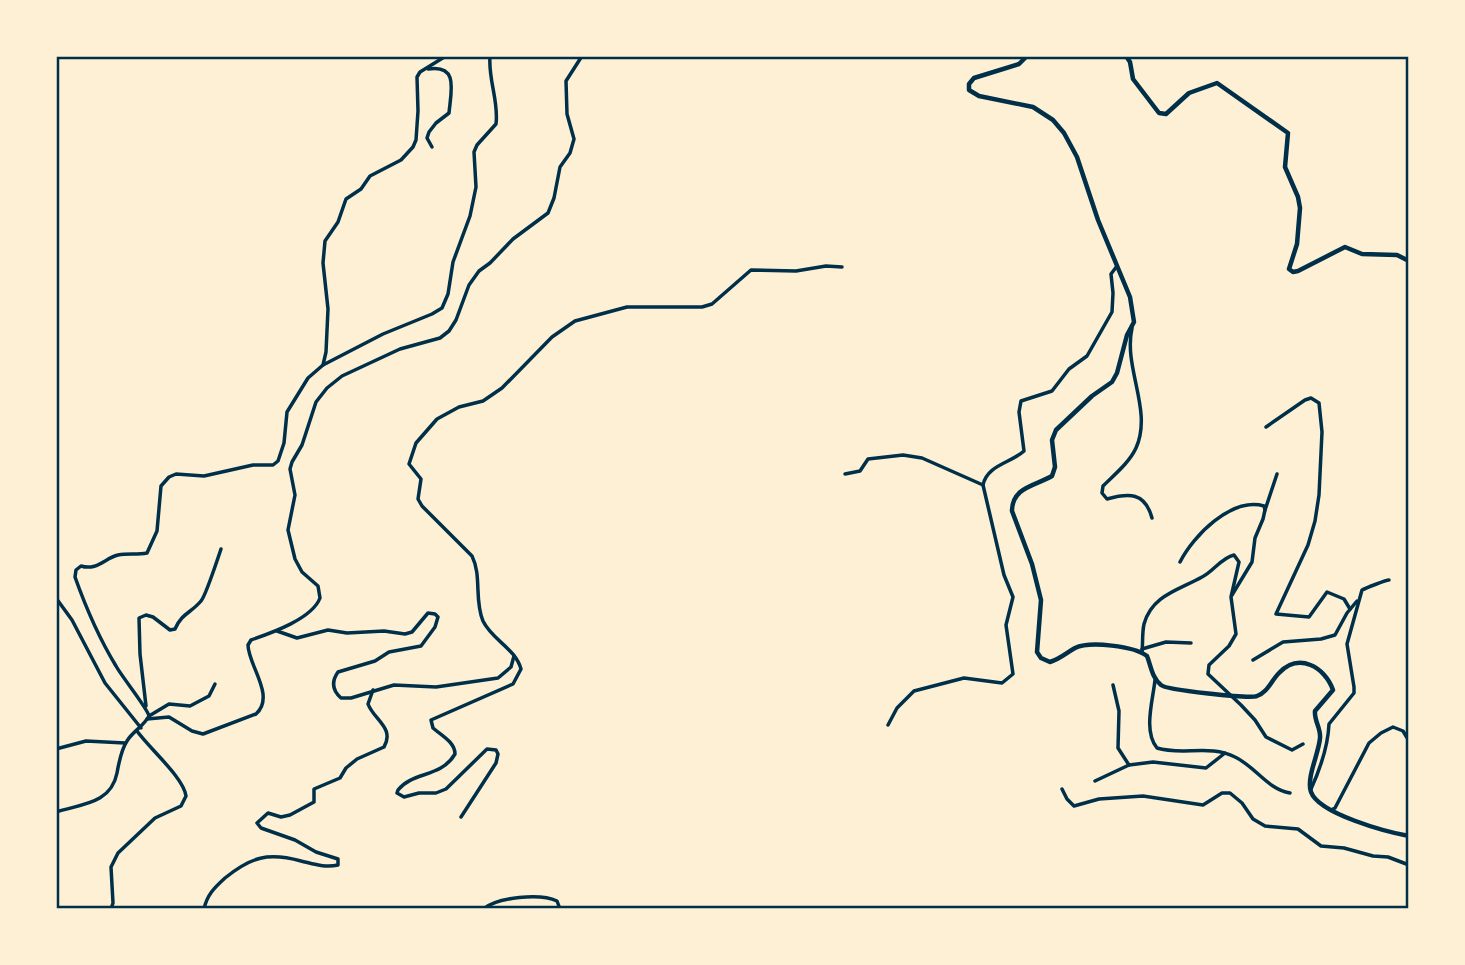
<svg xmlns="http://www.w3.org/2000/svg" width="1465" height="965" viewBox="0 0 1465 965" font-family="Lato,sans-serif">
<rect width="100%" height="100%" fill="#fdf0d5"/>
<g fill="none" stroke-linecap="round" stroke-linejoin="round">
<g stroke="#003049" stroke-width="3.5">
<path d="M428 69C459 64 451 91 449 113L436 123 429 132 427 138 432 147"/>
<path d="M1132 328C1123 368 1153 410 1136 448 1129 463 1114 475 1103 486L1102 493 1107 499C1129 493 1145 492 1152 518"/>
<path d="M323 365 383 334 432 314 442 308 448 294 453 262 470 216 476 187 474 152 477 145 496 124C499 101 488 80 490 56"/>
<polyline points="1266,427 1305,400 1311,398 1319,403 1322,432 1319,495 1315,521 1308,545 1276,614 1309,617 1327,592 1344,599 1350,609"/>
<polyline points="845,474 860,471 868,459 903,455 922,458 983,485"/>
<polyline points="56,509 56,510"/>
<polyline points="1265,510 1277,474"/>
<path d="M1180 562C1193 536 1231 497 1264 506L1265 510 1263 519 1255 538 1252 562 1232 595"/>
<polyline points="56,598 72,620 105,683 141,728"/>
<path d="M277 631 297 638 328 630 347 633 384 631 405 634 412 632 428 613 435 614 438 617 435 627 421 646 389 652 375 661 338 672C331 682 333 691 341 698H351L394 685 436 687 498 678 511 667 514 656"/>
<polyline points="1142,649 1166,642 1191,643"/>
<path d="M1142 652C1143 643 1142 633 1144 624 1152 595 1179 590 1202 577 1214 571 1221 558 1234 555L1239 562 1231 597 1236 634 1229 646 1209 665 1208 674 1241 705 1255 720 1266 737 1292 750 1303 744"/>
<polyline points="1253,660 1283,642 1321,639 1335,635 1347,613 1357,601"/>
<path d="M1155 680C1153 700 1143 731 1157 748 1182 756 1210 744 1235 757 1256 767 1267 789 1290 793"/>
<polyline points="1113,685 1119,711 1118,748 1129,765"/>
<path d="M146 706 140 654 139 618 146 615 153 617 170 630 175 629C182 613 191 613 201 601 205 597 218 558 221 549"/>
<polyline points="149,716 169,704 190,706 209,696 215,684"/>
<path d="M147 719 169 717 192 731 203 734 256 714C276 696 248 665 248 645L251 640C271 633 312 619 320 598L318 586 302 572 295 559 288 530 295 495 290 469 292 462 302 445 316 402 327 388 342 376 400 349 440 338 449 331 456 320 469 285 479 271 490 263 513 239 548 213 554 198 560 167 570 153 574 139 567 114 566 81 582 56"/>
<path d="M888 725 897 708 914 691 964 678 1002 683 1013 674 1006 625 1013 597 1004 575 983 485C987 465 1011 463 1024 451L1019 412 1021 401 1052 391 1069 369 1087 356 1112 312 1113 293 1111 274 1117 266"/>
<polyline points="56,749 86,741 125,743"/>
<polyline points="1095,781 1129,765 1153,762 1206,768 1225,753"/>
<polyline points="1062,789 1067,799 1074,806 1099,799 1143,796 1203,805 1222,793 1230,793 1242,803 1253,819 1265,826 1298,829 1321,846 1344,848 1373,856 1388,857 1409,865"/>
<path d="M1311 789C1321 767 1328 747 1329 724L1354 693V687L1347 644 1362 590C1366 588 1386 580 1389 580"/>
<polyline points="1331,810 1335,808 1369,743 1381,733 1393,727 1403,731 1409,741"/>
<path d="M56 812C81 804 111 804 117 773 119 762 121 750 127 741 133 731 143 727 149 716 148 709 122 677 116 666 99 638 86 608 75 577L76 570 81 566C97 571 105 558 118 555 128 553 137 555 147 553L157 531 161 486 169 477 176 474 204 476 253 465H273L278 461 284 443 287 412 308 378 323 365 326 352 328 309 323 263 325 241 338 222 346 199 361 189 370 176 401 160 413 147 416 140 418 111 417 77 420 72 446 56"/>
<path d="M461 817 496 763 498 754 496 750 487 749 446 789 436 793H419L404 797 397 793 398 790C413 771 441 778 455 754 455 742 441 735 433 728L431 720 513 684 521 669C515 648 492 640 483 621 474 600 482 576 472 556L422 506 418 499 421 479 409 464 416 443 437 419 459 407 483 401 502 388 552 337 575 321 627 307H702L712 304 751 270 796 271 826 266 842 267"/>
<path d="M111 909 113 903 111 867 118 853 155 818 181 806 186 796C184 778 149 748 137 731"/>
<path d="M204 909C207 895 214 888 225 878 251 857 268 852 301 861 314 864 325 868 338 865V859L316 852 295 840 261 828 257 823 268 813 281 817 290 815 314 802V789L340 778 346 768 357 759 384 747C395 728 374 720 368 704L373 690"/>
<path d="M483 909C498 897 540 893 557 901L560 909"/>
</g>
<g stroke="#003049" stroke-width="4.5">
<path d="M1027 56 1019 64 974 78 969 84V90L979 96 1033 107 1053 120 1064 133 1077 157 1098 220 1130 297 1134 322 1127 335 1117 373 1112 382 1092 396 1056 430 1052 440 1055 467 1052 476C1035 486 1012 487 1012 511L1032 564 1041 600 1037 652 1041 658 1050 662C1060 659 1066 653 1075 648 1090 641 1134 646 1147 656 1151 666 1152 678 1161 685 1166 690 1250 699 1257 696 1268 692 1271 681 1279 673 1299 652 1325 667 1333 690L1315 711C1314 721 1321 728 1320 738 1319 753 1306 778 1311 792 1319 814 1387 832 1409 836"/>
<polyline points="1126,56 1130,62 1133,79 1159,113 1166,114 1189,93 1217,83 1288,133 1285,167 1298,197 1300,208 1297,244 1289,269 1293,272 1298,271 1345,247 1362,254 1397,255 1409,261"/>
</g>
</g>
<rect width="1465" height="965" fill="none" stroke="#fdf0d5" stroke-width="116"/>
<rect x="58" y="58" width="1349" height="849" fill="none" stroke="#003049" stroke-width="2.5"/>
</svg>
